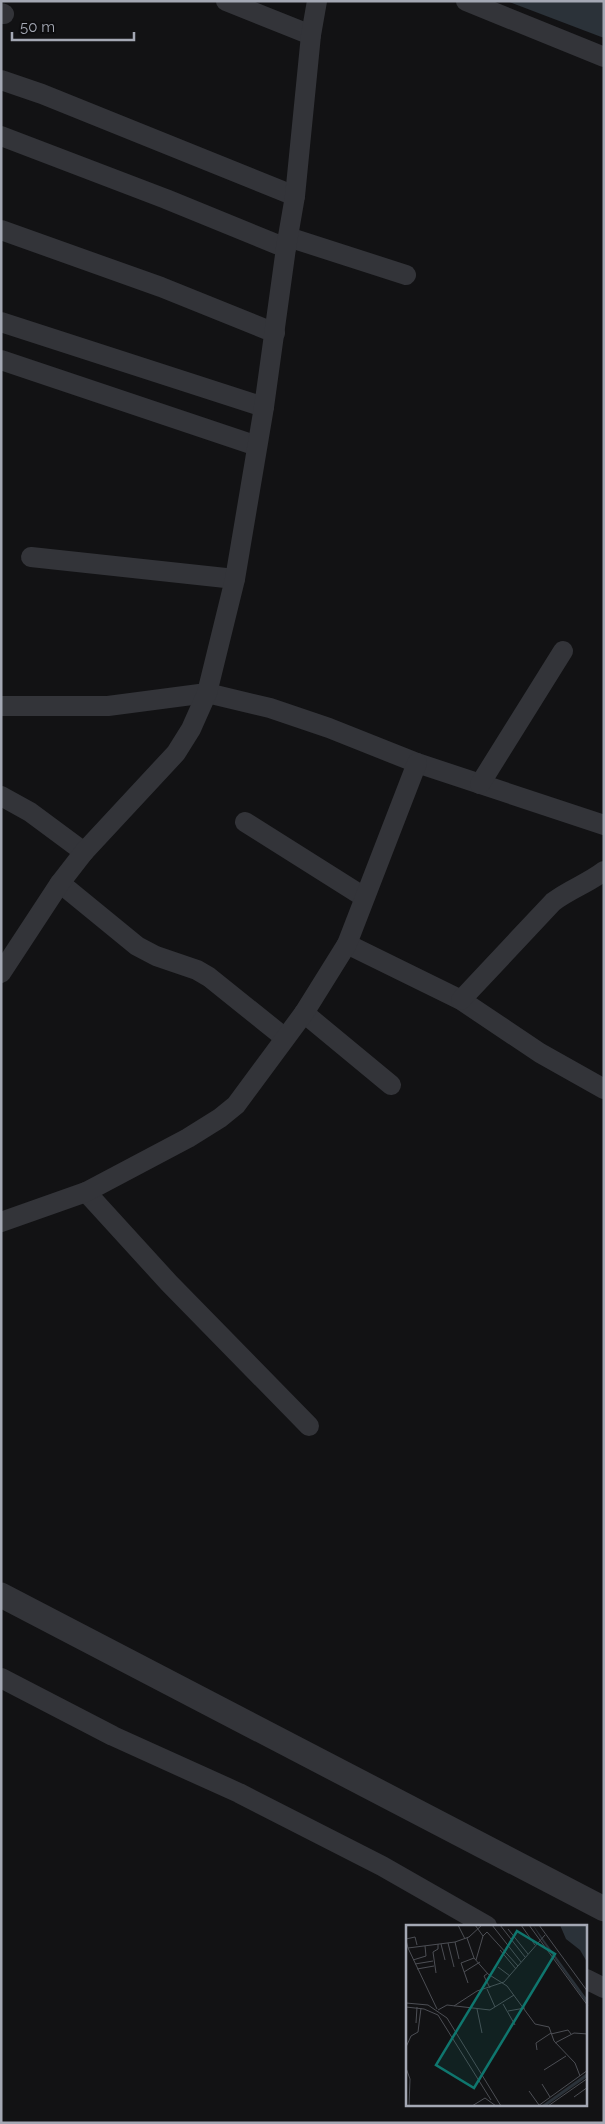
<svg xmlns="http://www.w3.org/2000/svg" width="605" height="2124" viewBox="0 0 605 2124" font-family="Raleway,sans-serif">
<rect width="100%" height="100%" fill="#121214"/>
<polygon fill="#2b3239" points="507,1 604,1 604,38"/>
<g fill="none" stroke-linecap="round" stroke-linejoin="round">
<g stroke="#333439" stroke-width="20">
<polyline points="226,1 311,35"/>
<polyline points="466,1 604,57"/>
<polyline points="1,13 4,14"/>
<polyline points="1,80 42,94 295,196"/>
<polyline points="1,136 166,199 286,248"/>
<polyline points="1,230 161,287 275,333"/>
<polyline points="288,237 406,275"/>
<polyline points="1,322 264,407"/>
<polyline points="1,360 257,446"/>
<polyline points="31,557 235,579"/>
<polyline points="1,706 108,706 207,693 270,708 329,728 417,763 604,825"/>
<polyline points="480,784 563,651"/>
<polyline points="1,796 30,812 84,852"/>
<polyline points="245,822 364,897"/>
<polyline points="60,883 137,946 156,956 197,970 209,977 285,1038"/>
<polyline points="347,944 461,1000 540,1053 604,1089"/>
<polyline points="1,973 60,883 84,852 176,753 191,729 207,693 235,579 264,407 286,248 295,196 311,35 317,1"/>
<path d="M461 1000 553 902C570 889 587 884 604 871"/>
<polyline points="304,1013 391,1085"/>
<polyline points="86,1192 169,1283 309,1426"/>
<polyline points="1,1222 86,1192 188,1138 220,1118 236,1105 304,1013 347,944 417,763"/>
<polyline points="1,1678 113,1736 239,1793 382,1866 487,1926"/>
<polyline points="586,1979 604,1988"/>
</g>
<polyline stroke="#333439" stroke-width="25" points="1,1595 604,1909"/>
</g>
<g transform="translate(406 1925)">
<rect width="181" height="181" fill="#121214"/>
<path d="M127 0 181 74V79L137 17ZM154 0H181V37L174 25 160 14ZM181 148V152L140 181H135Z" fill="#2b3239"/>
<path fill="none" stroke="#4c4e54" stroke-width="1" d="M52 0 59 14M69 0 77 11 70 35M86 0 115 37M94 0 119 32M115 0 129 20M123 0 182 81M133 0 182 67M102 4 122 29M77 11 81 7 112 41M61 13 68 33 82 49 101 61 129 99 143 102 148 116 169 138 174 151M0 14 9 12 11 20M0 15 2 23 49 17 63 12 76 0M49 17 53 34M42 18 48 42M35 19 39 35M2 23 31 84M94 25 110 44M7 35 20 31 19 21M9 39 27 36M92 42 104 51M11 44 28 41M58 47 74 37M30 48 27 27 32 24V19M82 48 78 51 84 63M62 58 55 38 68 33M81 64 89 82M0 78 22 80 41 93 95 181M97 79 109 100M48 81 71 66 98 57 139 10M0 82 18 84 32 90 85 175M71 84 76 108M32 85 41 80 84 85 108 70M102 86 119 83M10 98 11 82M145 109 162 105 165 109M149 118 168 108 182 109M0 122 5 111 12 107 15 83M131 125 130 118 145 108M0 143 4 154 3 181M138 145 160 131M136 159 144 172M123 166 133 180M168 172 182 162M66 181 79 173 90 181M132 181 182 145M142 181 182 153"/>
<path fill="#0f766e" fill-opacity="0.15" stroke="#0f766e" stroke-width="2.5" d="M111 6 149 29 68 163 30 140Z"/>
<rect width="181" height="181" fill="none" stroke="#a4a8b4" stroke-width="2.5"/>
</g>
<rect width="605" height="2124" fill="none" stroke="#a4a8b4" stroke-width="5"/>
<path d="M12 32v8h122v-8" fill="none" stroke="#a4a8b4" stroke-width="2.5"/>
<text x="20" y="32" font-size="15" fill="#a4a8b4" stroke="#0d0d0f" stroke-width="4" paint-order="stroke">50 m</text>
</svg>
